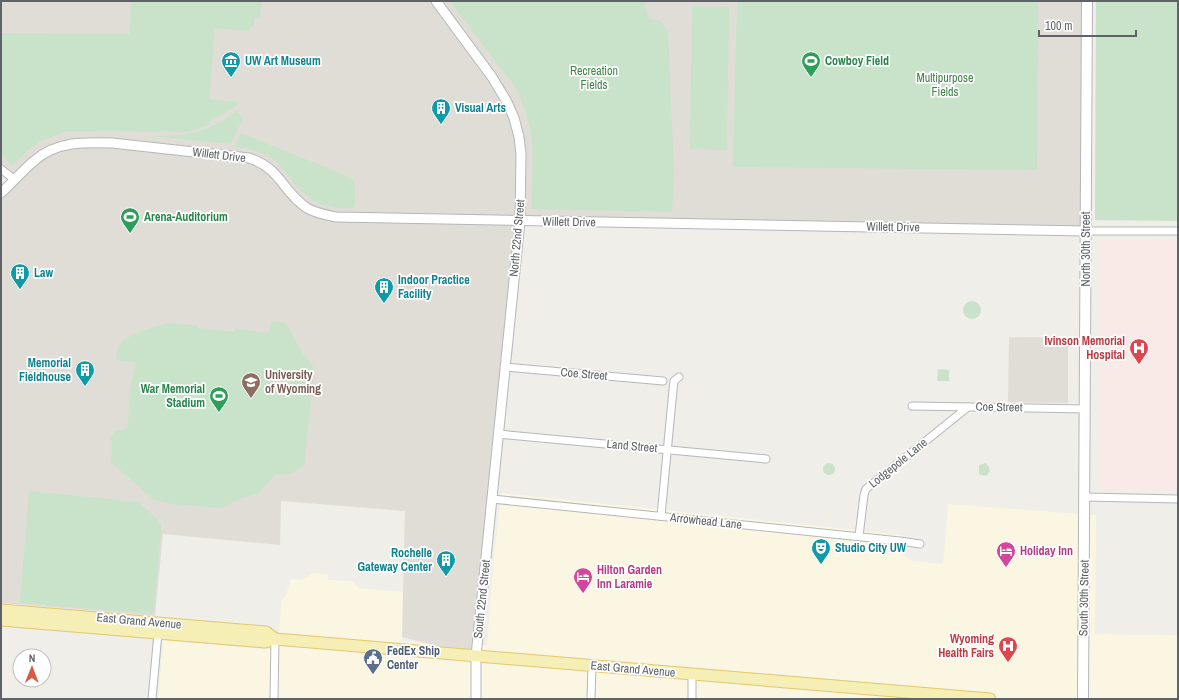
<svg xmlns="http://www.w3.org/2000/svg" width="1179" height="700" viewBox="0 0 1179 700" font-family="'Archivo Narrow',sans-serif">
<rect width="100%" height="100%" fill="#efeee8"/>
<polygon fill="#faf6e2" points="501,493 903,535 901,554 912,561 943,564 948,504 1096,515 1095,634 1178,635 1178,699 158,699 163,640 278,650 281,601 286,595 291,579 301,580 314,573 328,574 328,580 352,581 359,588 404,592 403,641 487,645 493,565"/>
<g fill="#dfddd6">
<polygon points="1,1 1087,1 1086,231 520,221 476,656 402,637 405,511 281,501 280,545 163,534 155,616 1,603 1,193 15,180 1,169"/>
<polygon points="1009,337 1068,338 1068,403 1008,402"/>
</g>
<polygon fill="#f9e9e7" points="1100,239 1178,240 1178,490 1100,489"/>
<g fill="#c8e3c9">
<polygon points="131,1 262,1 260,18 254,18 254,27 250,27 249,31 215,28 209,99 237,102 236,106 209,122 210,124 198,129 185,132 67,131 41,141 28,150 12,166 1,154 1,33 130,34"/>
<polygon points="450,1 647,1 644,5 649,19 659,20 668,31 674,172 672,212 531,209 533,153 530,129 525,110 518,91"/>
<polygon points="737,1 1038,1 1037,170 733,167"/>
<polygon points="1096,1 1178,1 1178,221 1095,220"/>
<polygon points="692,6 729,7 727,150 690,149"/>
<path d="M237 111 243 118 231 144 151 136C189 136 205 134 237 111Z"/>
<path d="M241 133 352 178 355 185V205L352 208C326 210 310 202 293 182 288 175 282 167 275 161 263 152 250 148 235 147Z"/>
<circle cx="972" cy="310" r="9"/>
<path d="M271 321 286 323 303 354 312 364 314 372 304 465 299 469 289 474 275 475 258 494 241 498 221 508 173 504 154 500 111 462 112 444 110 438C114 430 121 430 128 428L129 394 136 362 116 360 118 348 123 340 146 329 169 323 198 326V328L234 332 235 329 269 333Z"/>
<polygon points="938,369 949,370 949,381 937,381"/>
<circle cx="829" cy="469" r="6"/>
<polygon points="986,463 989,467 990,471 987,475 984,476 979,474 979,465"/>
<polygon points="29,491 138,502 157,519 161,525 161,531 154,609 152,614 20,603"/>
</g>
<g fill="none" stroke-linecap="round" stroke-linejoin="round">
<defs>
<g id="minor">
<polyline points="1,169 15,180"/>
<polyline points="1086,231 1178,231"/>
<polyline points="505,367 663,381"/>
<polyline points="912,406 1086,409"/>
<polyline points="498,434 766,459"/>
<polyline points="1085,497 1178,499"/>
<polyline points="492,499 900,541 920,544"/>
<polyline points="661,516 673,390 674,381 679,377"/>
<polyline points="859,536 864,495 866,489 968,407"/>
<polyline points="152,699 158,633"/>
<polyline points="274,699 275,639"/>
<polyline points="591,699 592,665"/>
<polyline points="692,699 692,674"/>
</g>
<g id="tertiary">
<polyline points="436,1 492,77 507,102 514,118 519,137 521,154 520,221 476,656 476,699"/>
<path d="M1 193C12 183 22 171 34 161 56 141 85 142 112 143L249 158C281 168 283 193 307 208 315 213 326 215 336 217L1086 231"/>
</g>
<polyline id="secondary" points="1083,699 1087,1"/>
<g id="primary">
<polyline points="1,610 266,632 275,639"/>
<polyline points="1,620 265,642 275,639 990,699"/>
</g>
</defs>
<use href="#minor" stroke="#b5b7ba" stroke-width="9"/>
<use href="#tertiary" stroke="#b5b7ba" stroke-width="11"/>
<use href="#secondary" stroke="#b4b6ba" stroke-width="12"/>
<use href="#primary" stroke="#e1c76f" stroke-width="13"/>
<use href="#minor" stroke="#fff" stroke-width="7"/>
<use href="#tertiary" stroke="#fff" stroke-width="9"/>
<use href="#secondary" stroke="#fff" stroke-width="10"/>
<use href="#primary" stroke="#f5efb6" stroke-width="11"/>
</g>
<defs>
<symbol id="museum-pin" viewBox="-11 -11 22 30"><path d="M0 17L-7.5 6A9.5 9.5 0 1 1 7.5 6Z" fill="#0f9aa8" stroke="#fff"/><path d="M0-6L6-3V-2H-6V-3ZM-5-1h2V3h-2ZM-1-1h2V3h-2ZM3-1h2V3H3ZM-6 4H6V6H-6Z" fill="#fff"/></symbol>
<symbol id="stadium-pin" viewBox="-11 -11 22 30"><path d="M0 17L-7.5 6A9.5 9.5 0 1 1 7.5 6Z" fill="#2e9e5b" stroke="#fff"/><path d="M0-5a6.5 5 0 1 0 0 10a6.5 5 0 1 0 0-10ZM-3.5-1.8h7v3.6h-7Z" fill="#fff"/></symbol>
<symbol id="building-pin" viewBox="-11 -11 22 30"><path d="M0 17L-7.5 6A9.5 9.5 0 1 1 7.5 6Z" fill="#0f9aa8" stroke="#fff"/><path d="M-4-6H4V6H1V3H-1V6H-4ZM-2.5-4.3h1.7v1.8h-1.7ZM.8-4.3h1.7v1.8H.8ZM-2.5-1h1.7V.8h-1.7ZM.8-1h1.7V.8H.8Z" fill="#fff"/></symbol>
<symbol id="hospital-pin" viewBox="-11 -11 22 30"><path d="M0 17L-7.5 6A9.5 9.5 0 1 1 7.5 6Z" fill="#e0444e" stroke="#fff"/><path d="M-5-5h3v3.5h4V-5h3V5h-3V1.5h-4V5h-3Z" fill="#fff"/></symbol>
<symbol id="university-pin" viewBox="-11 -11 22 30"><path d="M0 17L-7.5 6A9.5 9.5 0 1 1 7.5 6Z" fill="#8d6e63" stroke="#fff"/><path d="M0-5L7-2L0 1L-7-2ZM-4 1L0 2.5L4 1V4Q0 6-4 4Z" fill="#fff"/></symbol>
<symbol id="theatre-pin" viewBox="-11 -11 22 30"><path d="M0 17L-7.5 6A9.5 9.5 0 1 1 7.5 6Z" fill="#0f9aa8" stroke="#fff"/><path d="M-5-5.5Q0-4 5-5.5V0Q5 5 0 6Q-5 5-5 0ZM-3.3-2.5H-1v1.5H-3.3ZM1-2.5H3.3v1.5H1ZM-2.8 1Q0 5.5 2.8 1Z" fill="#fff"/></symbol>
<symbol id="hotel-pin" viewBox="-11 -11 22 30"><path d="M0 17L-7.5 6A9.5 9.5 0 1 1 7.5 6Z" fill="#d1479c" stroke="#fff"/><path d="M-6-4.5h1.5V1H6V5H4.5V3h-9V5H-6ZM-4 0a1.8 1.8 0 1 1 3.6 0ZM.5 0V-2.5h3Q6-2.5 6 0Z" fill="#fff"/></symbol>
<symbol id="civic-pin" viewBox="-11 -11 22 30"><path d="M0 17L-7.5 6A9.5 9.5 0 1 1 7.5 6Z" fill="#5c6f8a" stroke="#fff"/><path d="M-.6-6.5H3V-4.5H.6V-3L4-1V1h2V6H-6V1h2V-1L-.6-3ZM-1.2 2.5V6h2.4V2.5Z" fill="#fff"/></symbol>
</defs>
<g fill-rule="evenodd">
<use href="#museum-pin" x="220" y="50" width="22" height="30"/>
<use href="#stadium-pin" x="800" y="50" width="22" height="30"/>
<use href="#building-pin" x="430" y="97" width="22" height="30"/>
<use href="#stadium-pin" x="119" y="206" width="22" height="30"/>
<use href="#building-pin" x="9" y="262" width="22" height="30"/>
<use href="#building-pin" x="373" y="276" width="22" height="30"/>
<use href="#hospital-pin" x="1128" y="337" width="22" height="30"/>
<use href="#building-pin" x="74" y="359" width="22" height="30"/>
<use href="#university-pin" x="240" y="371" width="22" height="30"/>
<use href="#stadium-pin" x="208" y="385" width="22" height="30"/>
<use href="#theatre-pin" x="810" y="537" width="22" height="30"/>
<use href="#hotel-pin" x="995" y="540" width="22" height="30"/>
<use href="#building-pin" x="435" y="549" width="22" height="30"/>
<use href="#hotel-pin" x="572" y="566" width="22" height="30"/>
<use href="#hospital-pin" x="997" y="635" width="22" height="30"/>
<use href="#civic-pin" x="362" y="647" width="22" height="30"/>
</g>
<g text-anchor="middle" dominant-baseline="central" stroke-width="3.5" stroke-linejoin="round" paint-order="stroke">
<g font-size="12" font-weight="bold" fill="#0d838f" stroke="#fff" text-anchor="start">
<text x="245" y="61">UW Art Museum</text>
<text x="455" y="108">Visual Arts</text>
<text x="34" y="273">Law</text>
<text x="398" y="280">Indoor Practice<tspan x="398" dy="14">Facility</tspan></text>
<text x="71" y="363" text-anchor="end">Memorial<tspan x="71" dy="14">Fieldhouse</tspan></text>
<text x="835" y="548">Studio City UW</text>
<text x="432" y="553" text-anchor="end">Rochelle<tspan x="432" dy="14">Gateway Center</tspan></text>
</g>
<g font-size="12" font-weight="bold" fill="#27864d" stroke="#fff" text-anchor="start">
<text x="825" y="61">Cowboy Field</text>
<text x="144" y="217">Arena-Auditorium</text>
<text x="205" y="389" text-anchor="end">War Memorial<tspan x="205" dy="14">Stadium</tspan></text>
</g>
<g font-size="12" fill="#418348" stroke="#fff">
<text x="594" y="71">Recreation<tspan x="594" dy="14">Fields</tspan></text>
<text x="945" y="78">Multipurpose<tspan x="945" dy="14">Fields</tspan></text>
</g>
<g font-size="12" fill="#5f6266" stroke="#fff">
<text transform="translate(219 155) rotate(7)">Willett Drive</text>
<text transform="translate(569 222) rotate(1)">Willett Drive</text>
<text transform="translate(893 227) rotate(1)">Willett Drive</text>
<text transform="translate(517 238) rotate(-85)">North 22nd Street</text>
<text transform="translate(1086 249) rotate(-90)">North 30th Street</text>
<text transform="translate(584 374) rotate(5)">Coe Street</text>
<text transform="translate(999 407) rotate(1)">Coe Street</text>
<text transform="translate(632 446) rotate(5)">Land Street</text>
<text transform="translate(898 463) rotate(-39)">Lodgepole Lane</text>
<text transform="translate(706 521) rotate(6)">Arrowhead Lane</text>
<text transform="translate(1084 598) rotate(-89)">South 30th Street</text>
<text transform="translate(482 599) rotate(-84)">South 22nd Street</text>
<text transform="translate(139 621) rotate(5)">East Grand Avenue</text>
<text transform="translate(633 669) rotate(5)">East Grand Avenue</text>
</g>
<g font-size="12" font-weight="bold" fill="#be3a42" stroke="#fff" text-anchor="end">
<text x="1125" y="341">Ivinson Memorial<tspan x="1125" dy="14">Hospital</tspan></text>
<text x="994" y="639">Wyoming<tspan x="994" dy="14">Health Fairs</tspan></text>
</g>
<g font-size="12" font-weight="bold" fill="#785e54" stroke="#fff" text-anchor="start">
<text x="265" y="375">University<tspan x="265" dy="14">of Wyoming</tspan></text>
</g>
<g font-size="12" font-weight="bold" fill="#b23c85" stroke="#fff" text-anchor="start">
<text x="1020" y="551">Holiday Inn</text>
<text x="597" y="570">Hilton Garden<tspan x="597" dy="14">Inn Laramie</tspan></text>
</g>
<g font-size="12" font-weight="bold" fill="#4e5e75" stroke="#fff" text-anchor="start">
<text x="387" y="651">FedEx Ship<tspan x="387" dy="14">Center</tspan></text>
</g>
</g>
<rect width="1179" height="700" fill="none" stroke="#5f6266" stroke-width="4"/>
<g transform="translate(32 668) rotate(1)"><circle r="19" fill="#ffffff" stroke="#bfc0c2"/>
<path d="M0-3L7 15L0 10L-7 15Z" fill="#d55b48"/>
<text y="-6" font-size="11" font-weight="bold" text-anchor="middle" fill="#5f6266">N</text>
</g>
<path d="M1039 30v6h97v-6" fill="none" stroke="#5f6266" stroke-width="2"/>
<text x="1045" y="30" font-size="12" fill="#5f6266" stroke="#ffffff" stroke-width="3" paint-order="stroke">100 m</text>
</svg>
